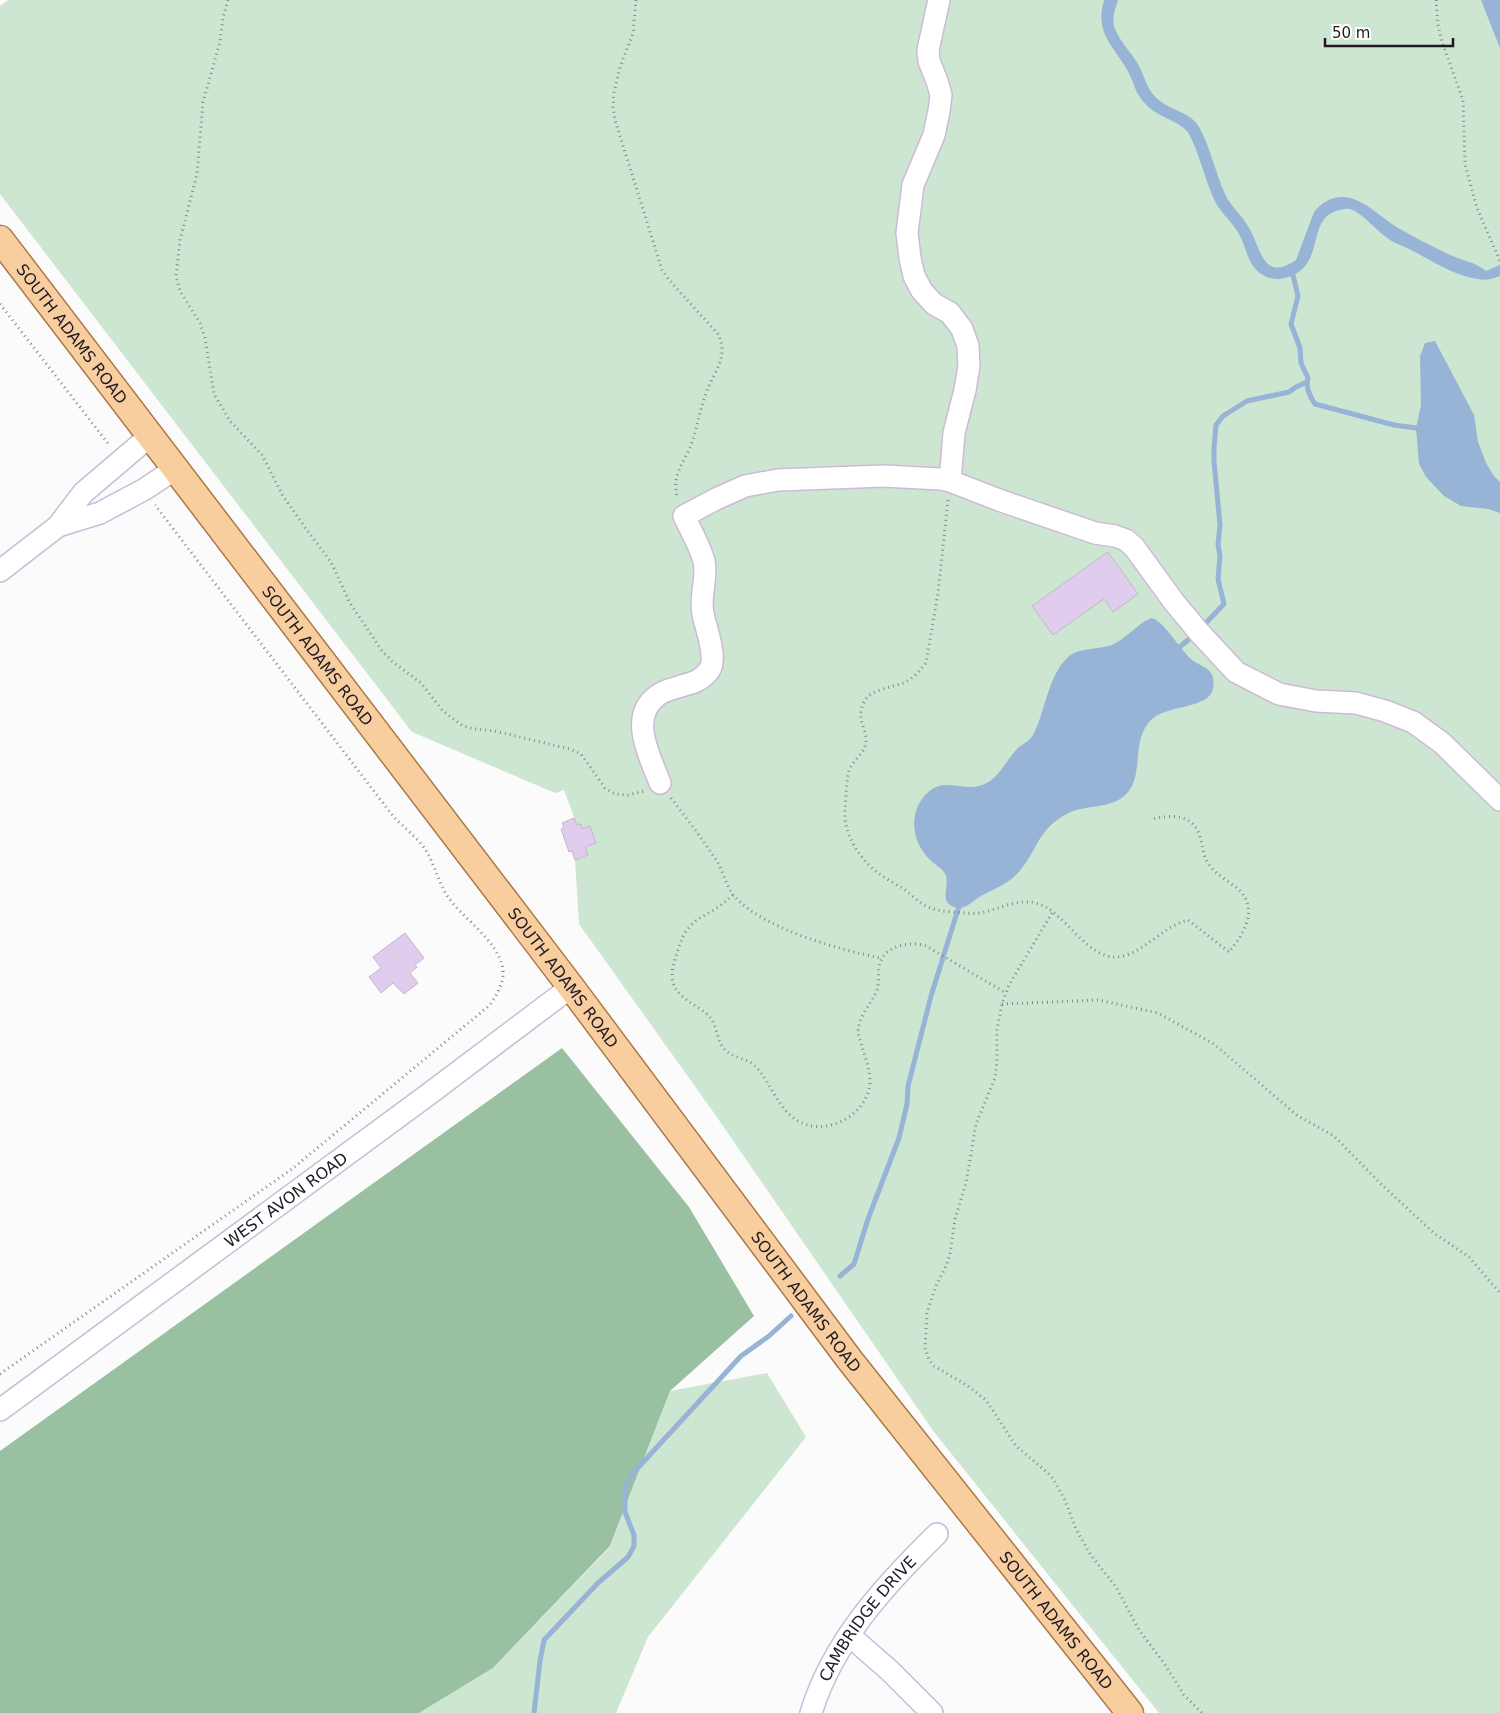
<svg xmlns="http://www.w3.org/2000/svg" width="1500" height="1713" viewBox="0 0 1500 1713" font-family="'DejaVu Sans',sans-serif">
<rect width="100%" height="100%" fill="#fbfbfb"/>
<g fill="#cde6d2">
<polygon points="8,0 1500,0 1500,1713 1159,1713 934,1432 714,1113 579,924 575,860 588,855 585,847 596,843 590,826 582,829 581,824 577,825 564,790 555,793 412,732 0,194 0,6"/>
<polygon points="767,1373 806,1437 648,1637 616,1713 419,1713 493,1668 610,1547 670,1391"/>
</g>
<polygon fill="#9ac0a2" points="562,1048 689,1207 754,1316 670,1391 610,1546 493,1668 419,1713 0,1713 0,1451"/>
<g fill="#97b3d5">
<path d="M1104 0H1118C1115 9 1112 17 1114 26 1118 39 1129 50 1136 61 1145 74 1145 89 1159 100 1170 110 1192 113 1199 127 1211 148 1215 172 1225 194 1231 207 1242 215 1249 228 1261 247 1262 283 1296 260L1314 212C1321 203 1332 196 1344 197 1365 199 1382 219 1400 229 1415 238 1432 246 1448 254 1460 260 1476 262 1486 271L1500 265V276C1492 279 1487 281 1478 279 1457 277 1429 259 1409 249 1401 245 1393 243 1386 237 1376 230 1361 212 1350 209 1345 208 1341 210 1336 211 1306 221 1326 265 1288 277 1280 280 1271 280 1263 275 1247 266 1247 248 1239 234 1231 220 1219 212 1213 197 1204 176 1199 153 1189 134 1183 123 1160 117 1151 109 1133 94 1136 84 1126 68 1111 43 1095 32 1104 0Z"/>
<polygon points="1481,0 1500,0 1500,48"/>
<polygon points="1435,341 1474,415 1478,442 1486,463 1494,476 1500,482 1500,513 1488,509 1461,506 1444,496 1426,477 1419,464 1416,428 1421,405 1420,356 1425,343"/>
<path d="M1151 618C1161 619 1175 641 1182 649 1186 654 1190 659 1195 662 1208 669 1216 672 1213 689 1209 709 1165 705 1151 720 1131 740 1144 773 1128 792 1112 811 1084 803 1065 815 1036 831 1037 853 1017 874 1005 887 985 891 971 903 965 908 957 910 950 905 941 899 949 885 946 876 943 868 935 865 930 860 914 844 909 821 920 802 925 793 935 785 945 785 954 785 963 787 973 787 996 785 1002 766 1016 750 1021 744 1028 743 1033 735 1046 711 1047 677 1068 657 1080 647 1098 650 1112 645 1123 640 1135 628 1145 621Z"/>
</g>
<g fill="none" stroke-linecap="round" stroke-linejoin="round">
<g stroke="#97b3d5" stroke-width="5">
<path d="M1293 275 1298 296 1291 324 1300 348 1301 363 1308 378C1305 386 1310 397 1315 404L1394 425 1416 428 1420 431"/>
<polyline points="1202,627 1224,604 1218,579 1220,556 1218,544 1220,525 1214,461 1214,447 1216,425 1223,416 1247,401 1289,392 1296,387 1307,382"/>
<polyline points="1176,650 1194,635"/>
<polyline points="840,1276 854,1264 868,1219 899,1138 907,1104 908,1086 931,996 960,903"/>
<polyline points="534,1713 540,1661 544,1640 598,1583 628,1557 634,1546 634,1535 625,1512 625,1487 634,1472 741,1356 769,1336 791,1316"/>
</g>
</g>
<g fill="#e0ccec" stroke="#c7b3d2">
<polygon points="1108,552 1138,594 1113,612 1104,599 1053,635 1032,606"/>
<polygon points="574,818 577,825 581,824 582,829 590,826 596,843 585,847 588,855 575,860 572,851 569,852 561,829 564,828 562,823"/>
<polygon points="405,933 424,958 415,965 417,967 410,973 418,983 404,994 393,983 381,993 369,977 381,968 373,957"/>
</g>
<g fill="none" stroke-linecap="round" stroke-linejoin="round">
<defs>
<g id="minor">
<polyline points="939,0 928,50 929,61 937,81 941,95 939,111 934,135 913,185 907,233 910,258 914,276 922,291 934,304 950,313 962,329 968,346 969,366 965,390 954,433 950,481"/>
<polyline points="58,526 100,513 145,489 175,469"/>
<polyline points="0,571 58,526 83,493 150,436"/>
<path d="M660 783C650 757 628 717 657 696 664 690 673 689 681 686 693 683 703 680 710 669 717 656 706 629 703 614 699 597 708 578 704 561 700 546 691 531 684 516L716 499 745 486 778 480 884 476 940 479 950 481 999 500 1095 533 1115 536 1126 540 1134 547 1174 602 1198 631 1236 672 1279 694 1316 701 1356 703 1385 711 1413 722 1442 743 1500 800"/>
<path id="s1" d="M0 1410 429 1094 571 987"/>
<polyline points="849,1635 890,1671 932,1713"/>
<path id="s2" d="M811 1713C833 1641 885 1585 937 1534"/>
</g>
<g id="major">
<path id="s3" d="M0 239 571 987 849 1359 1130 1713"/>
</g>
</defs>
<use href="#minor" stroke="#cdbad9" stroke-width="24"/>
<use href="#major" stroke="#aa794a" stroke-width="29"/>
<g stroke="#89868b" stroke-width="3" stroke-dasharray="1 4" stroke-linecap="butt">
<polyline points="228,0 223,18 220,42 203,102 197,174 180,240 176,276 180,291 200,323 205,338 214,394 230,421 262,455 283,496 309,533 331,562 350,603 382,651 393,662 421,683 443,711 463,726 475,729 495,731 570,749 581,754 605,788 615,794 628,795 644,791"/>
<path d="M636 0 633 33 620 67 614 93 613 107 615 120 662 270 669 280 719 335C728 360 714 371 706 393 700 410 697 428 691 445 687 456 678 468 676 480 675 486 677 494 677 499"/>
<polyline points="1436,0 1438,25 1442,42 1463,100 1465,164 1477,208 1500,261"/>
<polyline points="0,304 110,446"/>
<path d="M948 500 938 593 926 663C920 670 915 677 907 681 895 688 870 688 864 702 855 720 867 726 866 742 865 754 852 760 849 771 846 783 846 797 845 809 843 834 859 858 878 873 886 879 896 884 904 889 912 895 919 903 928 907 939 912 954 912 966 913 990 917 1010 897 1036 903 1064 910 1085 957 1115 957 1141 957 1162 926 1188 920L1229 952C1244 934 1260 908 1237 888 1228 881 1217 875 1210 866 1203 857 1203 847 1200 837 1193 813 1172 815 1152 819"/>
<path d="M671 798C687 819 704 841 718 863 724 874 727 888 735 897 764 929 840 950 881 958"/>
<path d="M733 895C727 900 722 905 715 909 706 915 695 919 688 929 682 936 680 944 677 953 675 960 672 967 672 975 672 997 695 1003 708 1015 717 1024 716 1036 722 1046 730 1059 748 1057 757 1068 772 1085 778 1109 798 1121 826 1137 867 1116 870 1083 871 1070 861 1046 858 1032 859 1014 871 1005 877 990 880 981 877 971 880 963 885 945 912 941 926 946L1006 993"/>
<polyline points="1052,913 1009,985 1002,1004 997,1029 997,1062 995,1078 976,1124 966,1183 955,1219 950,1254 946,1266 935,1288 927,1313 925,1348 929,1360 934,1366 968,1386 986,1400 1016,1446 1048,1473 1053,1479 1064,1498 1076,1529 1090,1554 1116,1587 1139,1630 1164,1663 1184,1695 1202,1713"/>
<polyline points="1002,1004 1098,1000 1158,1013 1214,1044 1298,1116 1334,1136 1381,1184 1435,1234 1468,1256 1500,1293"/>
<path d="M0 1374 292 1169 490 1005C497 994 504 983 503 970 499 940 461 918 446 894 438 880 434 863 425 849 417 837 403 827 393 816L155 505"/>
</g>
<use href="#minor" stroke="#fff" stroke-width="21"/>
<use href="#major" stroke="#f9ce9e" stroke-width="26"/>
</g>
<g text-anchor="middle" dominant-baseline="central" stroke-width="4" stroke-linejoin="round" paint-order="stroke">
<g font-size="16" fill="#201924" stroke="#fff">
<text stroke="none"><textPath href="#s3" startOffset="119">SOUTH ADAMS ROAD</textPath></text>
<text stroke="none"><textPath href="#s3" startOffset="524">SOUTH ADAMS ROAD</textPath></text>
<text stroke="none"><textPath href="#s3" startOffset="929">SOUTH ADAMS ROAD</textPath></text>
<text stroke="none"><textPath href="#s1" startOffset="355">WEST AVON ROAD</textPath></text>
<text stroke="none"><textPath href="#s3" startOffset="1334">SOUTH ADAMS ROAD</textPath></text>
<text stroke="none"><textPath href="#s2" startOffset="111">CAMBRIDGE DRIVE</textPath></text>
<text stroke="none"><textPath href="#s3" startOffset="1739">SOUTH ADAMS ROAD</textPath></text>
</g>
</g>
<path d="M1325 38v8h128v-8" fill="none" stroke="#201924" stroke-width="2.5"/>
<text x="1332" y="38" font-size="15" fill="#201924" stroke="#ffffff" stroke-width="4" paint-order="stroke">50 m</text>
</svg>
